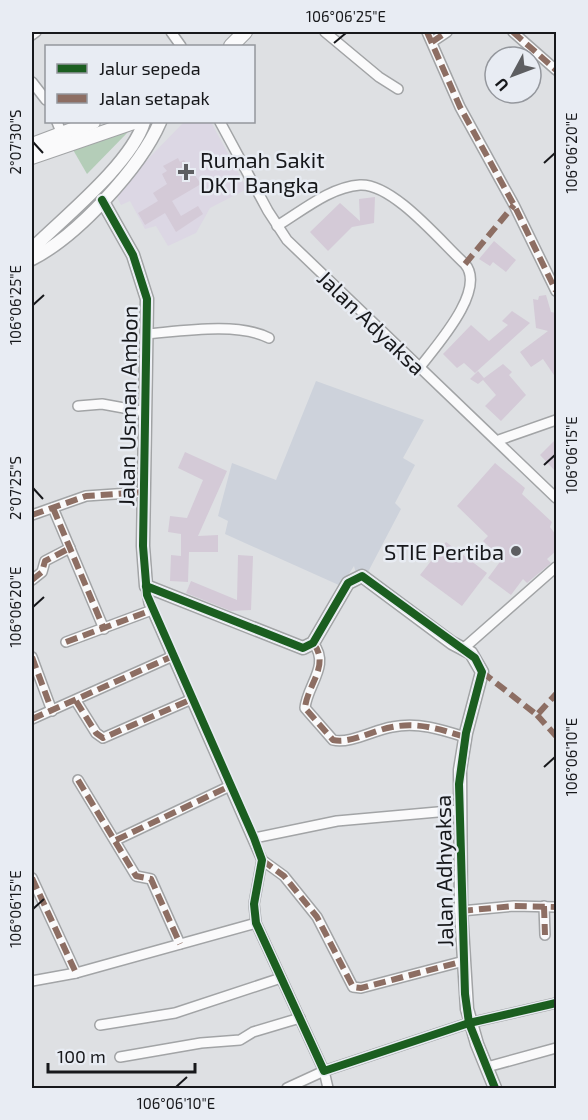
<svg xmlns="http://www.w3.org/2000/svg" width="588" height="1120" viewBox="0 0 588 1120" font-family="'Exo 2',sans-serif">
<rect width="100%" height="100%" fill="#dee0e3"/>
<polygon fill="#cdd2db" points="316,381 424,420 403,458 415,465 395,503 401,509 368,572 357,577 354,566 341,586 225,534 228,521 218,516 232,463 276,480"/>
<polygon fill="#dcd7e4" points="184,122 211,122 247,189 210,208 196,233 168,246 156,226 145,229 130,201 121,205 115,193"/>
<polygon fill="#b4cdb8" points="128,132 87,174 72,148"/>
<g fill="#d4cad7">
<polygon points="178,158 180,162 184,160 201,184 172,201 181,216 198,206 203,214 176,232 165,213 145,225 138,213 158,201 153,193 167,184 162,174 167,171 163,166"/>
<polygon points="375,197 374,223 352,227 328,251 310,232 340,203 360,221 359,199"/>
<polygon points="494,241 516,260 506,272 493,262 490,266 479,259"/>
<polygon points="546,295 551,312 556,313 556,378 543,359 531,367 520,352 548,331 536,328 533,299 538,300 539,296"/>
<polygon points="512,311 530,323 475,373 464,363 457,368 443,354 471,325 489,341 508,325 502,321"/>
<polygon points="503,364 512,372 509,375 526,395 501,421 485,406 496,395 483,380 478,384 470,379 478,371 484,378"/>
<polygon points="556,439 556,472 540,455"/>
<polygon points="185,452 227,471 198,536 218,535 218,552 189,552 188,582 170,581 171,555 181,556 181,534 168,532 170,516 187,518 203,480 178,468"/>
<polygon points="495,463 525,488 522,494 552,522 550,527 556,535 556,551 547,559 551,563 527,583 523,579 511,595 488,578 502,559 483,541 488,536 457,506"/>
<polygon points="446,542 487,573 462,606 420,575"/>
<polygon points="238,555 253,556 251,610 231,611 186,593 191,581 237,600"/>
</g>
<g fill="none" stroke-linecap="round" stroke-linejoin="round">
<defs>
<g id="street">
<polyline points="171,32 181,46"/>
<polyline points="325,32 379,77 398,89"/>
<polyline points="427,32 460,107 514,205 556,291"/>
<polyline points="513,32 556,70"/>
<polyline points="32,35 36,32"/>
<polyline points="432,42 447,32"/>
<polyline points="32,82 46,100"/>
<polyline points="57,122 61,132"/>
<polyline points="220,122 268,211 287,240 556,498"/>
<path d="M277 226C302 211 330 187 360 185 393 183 441 242 465 264 487 290 436 346 420 367"/>
<path d="M147 334C182 331 238 322 269 338"/>
<polyline points="78,406 102,404 146,412"/>
<polyline points="499,440 556,420"/>
<polyline points="53,508 104,629"/>
<polyline points="32,515 86,496 144,492"/>
<polyline points="32,580 42,572 45,561 70,548"/>
<polyline points="146,586 149,603 262,860 254,904 256,923 324,1071 469,1023 556,1003"/>
<polyline points="66,642 152,610"/>
<path d="M313 643C331 665 307 685 305 708L333 740C350 744 374 730 392 727 418 722 440 729 465 737"/>
<polyline points="464,648 556,567"/>
<polyline points="32,657 52,711"/>
<polyline points="76,701 96,733 103,738 192,699"/>
<polyline points="32,719 173,656"/>
<polyline points="78,780 136,876 151,879 180,944"/>
<polyline points="254,838 337,821 460,810"/>
<polyline points="116,840 230,786"/>
<polyline points="262,860 284,876 317,917 353,987 361,988 464,961"/>
<polyline points="32,878 76,973"/>
<polyline points="544,906 545,935"/>
<polyline points="461,911 514,906 556,907"/>
<polyline points="32,981 76,973 256,923"/>
<polyline points="100,1025 175,1013 281,978"/>
<polyline points="120,1057 201,1043 240,1040 253,1032 300,1018"/>
<polyline points="487,1067 556,1048"/>
<polyline points="287,1088 324,1071 328,1088"/>
</g>
<g id="secondary">
<polyline points="102,200 133,255 147,299 143,546 146,586 303,648 313,643 348,583 362,576 452,643 471,653 482,672 466,733 460,770 461,911 467,1009 477,1044 495,1088"/>
<path d="M32 249C63 218 131 164 144 122"/>
<path d="M32 259C77 236 140 168 160 122"/>
</g>
<g id="primary">
<polyline points="231,46 245,32"/>
<polyline points="32,145 93,122"/>
<polyline points="32,157 134,122"/>
</g>
</defs>
<use href="#street" stroke="#a2a4a6" stroke-width="12"/>
<use href="#secondary" stroke="#a2a4a6" stroke-width="15"/>
<use href="#primary" stroke="#a2a4a6" stroke-width="16"/>
<use href="#street" stroke="#fafafb" stroke-width="9"/>
<use href="#secondary" stroke="#fafafb" stroke-width="12"/>
<use href="#primary" stroke="#fafafb" stroke-width="14"/>
<g stroke="#8d6e63" stroke-width="6" stroke-dasharray="12 6" stroke-linecap="butt">
<polyline points="427,32 460,107 514,205 556,291"/>
<polyline points="513,32 556,70"/>
<polyline points="432,42 447,32"/>
<polyline points="465,264 514,205"/>
<polyline points="53,508 104,629"/>
<polyline points="32,515 86,496 144,492"/>
<polyline points="32,580 42,572 45,561 70,548"/>
<polyline points="66,642 152,610"/>
<path d="M313 643C331 665 307 685 305 708L333 740C350 744 374 730 392 727 418 722 440 729 465 737"/>
<polyline points="32,657 52,711"/>
<polyline points="482,672 537,715 556,694"/>
<polyline points="76,701 96,733 103,738 192,699"/>
<polyline points="537,715 556,736"/>
<polyline points="32,719 173,656"/>
<polyline points="78,780 136,876 151,879 180,944"/>
<polyline points="116,840 230,786"/>
<polyline points="262,860 284,876 317,917 353,987 361,988 464,961"/>
<polyline points="32,878 76,973"/>
<polyline points="544,906 545,935"/>
<polyline points="461,911 514,906 556,907"/>
</g>
<defs>
<g id="cycleway">
<polyline points="102,200 133,255 147,299 143,546 147,595 254,838 262,860 254,904 256,923 324,1071 469,1023 556,1003"/>
<polyline points="146,586 303,648 313,643 348,583 362,576 475,658 482,672 466,733 459,784 465,994 469,1023 495,1088"/>
</g>
</defs>
<use href="#cycleway" stroke="#e8ecf3" stroke-width="11"/>
<use href="#cycleway" stroke="#1b5e20" stroke-width="8"/>
</g>
<path fill="none" stroke="#17181b" stroke-width="2" d="M334 43 346 33M33 142 43 153M544 163 555 153M33 305 44 295M544 465 555 455M33 488 43 499M33 607 44 597M544 767 555 757M33 909 44 899M176 1087 187 1077"/>
<g fill="#5d5e61" stroke="#e8ecf3" stroke-width="2">
<path d="M183 163h6v6h6v6h-6v6h-6v-6h-6v-6h6z"/>
<circle cx="516" cy="551" r="6"/>
</g>
<g text-anchor="middle" dominant-baseline="central" stroke-width="5" stroke-linejoin="round" paint-order="stroke">
<g font-size="22" fill="#17181b" stroke="#e8ecf3" text-anchor="start">
<text x="200" y="159">Rumah Sakit<tspan x="200" dy="25">DKT Bangka</tspan></text>
<text x="504" y="551" text-anchor="end">STIE Pertiba</text>
</g>
<g font-size="22" fill="#17181b" stroke="#e8ecf3">
<text transform="translate(372 322) rotate(44)">Jalan Adyaksa</text>
<text transform="translate(127 406) rotate(-89)">Jalan Usman Ambon</text>
<text transform="translate(443 871) rotate(-91)">Jalan Adhyaksa</text>
</g>
</g>
<rect width="588" height="1120" fill="none" stroke="#e8ecf3" stroke-width="66"/>
<rect x="45" y="45" width="210" height="78" fill="#e8ecf3" stroke="#94979d" stroke-width="1.5"/>
<rect x="57" y="64" width="30" height="9" fill="#1b5e20" stroke="#94979d" stroke-width="1.5"/>
<text x="99" y="75" font-size="18" fill="#17181b">Jalur sepeda</text>
<rect x="57" y="94" width="30" height="9" fill="#8d6e63" stroke="#94979d" stroke-width="1.5"/>
<text x="99" y="105" font-size="18" fill="#17181b">Jalan setapak</text>
<g transform="translate(513 75) rotate(229)"><circle r="28" fill="#e8ecf3" stroke="#94979d" stroke-width="1.5"/>
<path d="M0-4.5L10 22L0 15L-10 22Z" fill="#5d5e61"/>
<text y="-9" font-size="16" font-weight="bold" text-anchor="middle" fill="#17181b">U</text>
</g>
<path d="M48 1063v9h147v-9" fill="none" stroke="#17181b" stroke-width="3"/>
<text x="57" y="1063" font-size="18" fill="#17181b" stroke="#e8ecf3" stroke-width="4.5" paint-order="stroke">100 m</text>
<rect x="33" y="33" width="522" height="1054" fill="none" stroke="#17181b" stroke-width="2"/>
<g font-size="15" text-anchor="middle" fill="#17181b">
<text x="346" y="22">106°06'25"E</text>
<text transform="translate(16 142) rotate(-90)" y="5">2°07'30"S</text>
<text transform="translate(572 153) rotate(-90)" y="5">106°06'20"E</text>
<text transform="translate(16 305) rotate(-90)" y="5">106°06'25"E</text>
<text transform="translate(572 455) rotate(-90)" y="5">106°06'15"E</text>
<text transform="translate(16 488) rotate(-90)" y="5">2°07'25"S</text>
<text transform="translate(16 607) rotate(-90)" y="5">106°06'20"E</text>
<text transform="translate(572 757) rotate(-90)" y="5">106°06'10"E</text>
<text transform="translate(16 909) rotate(-90)" y="5">106°06'15"E</text>
<text x="176" y="1109">106°06'10"E</text>
</g>
</svg>
